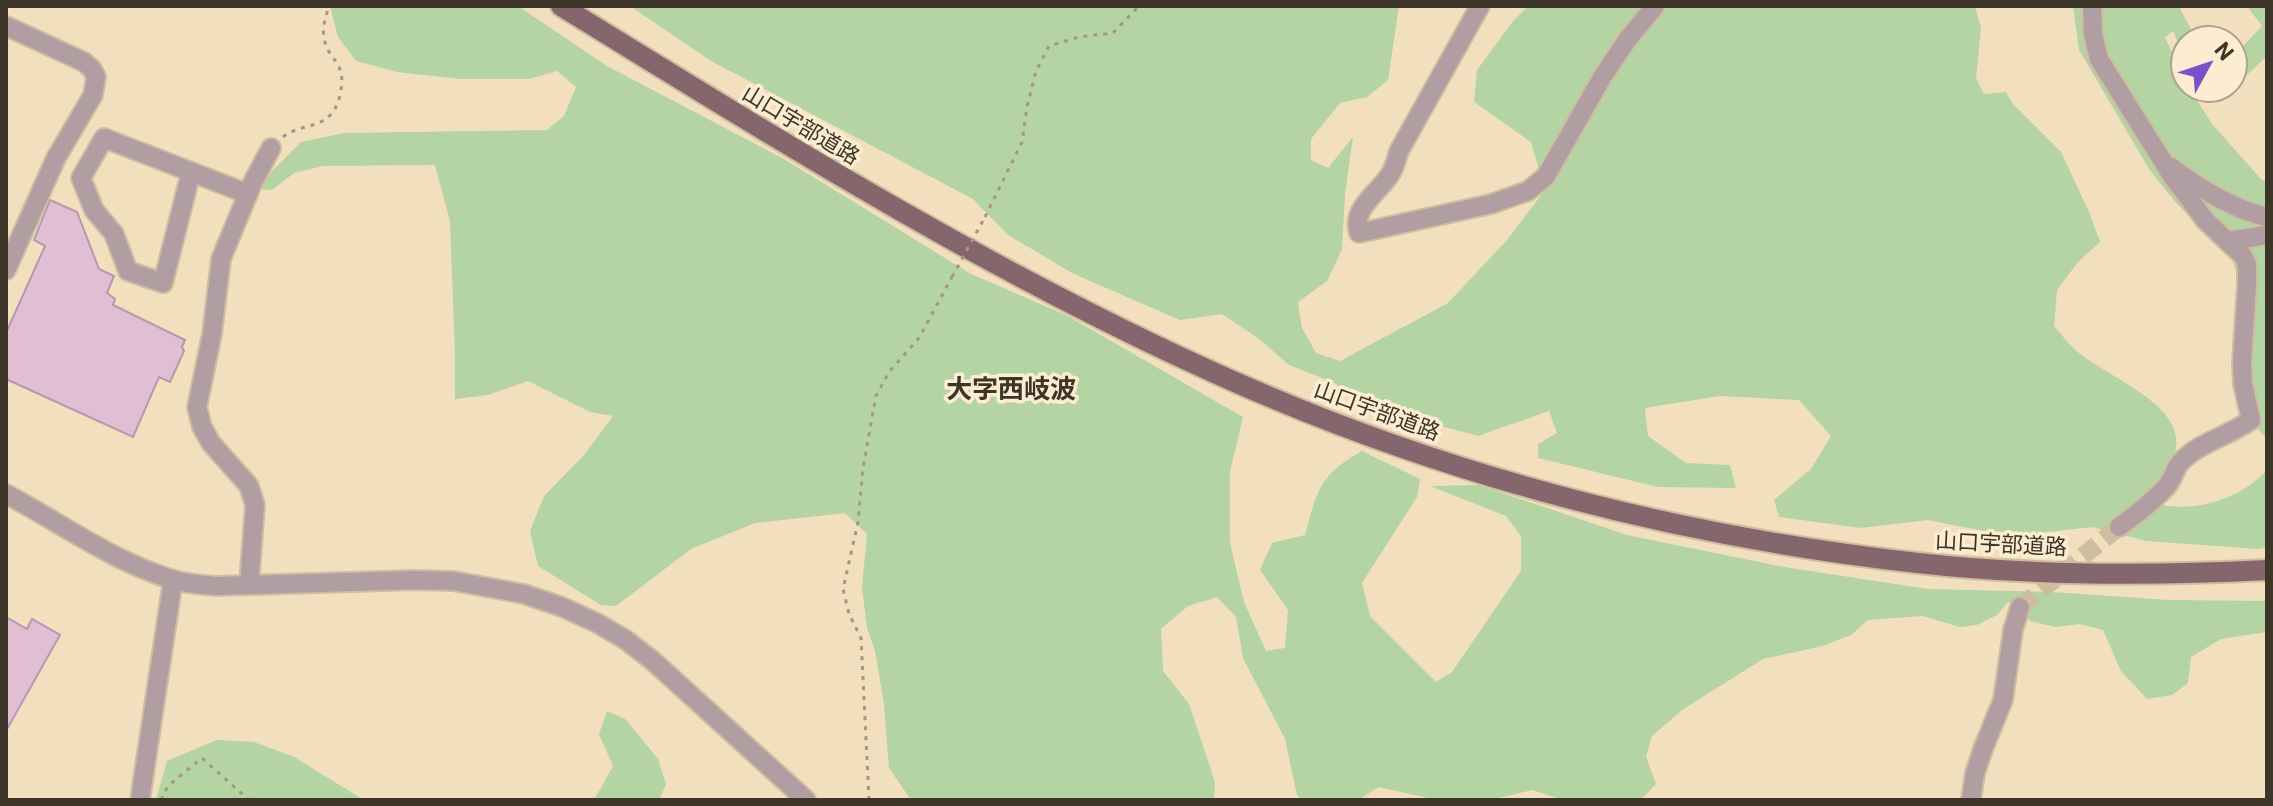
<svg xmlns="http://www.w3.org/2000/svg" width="2273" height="806" viewBox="0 0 2273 806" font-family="Roboto,'Noto Sans JP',sans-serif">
<rect width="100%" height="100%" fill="#f2dfbe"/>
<g fill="#b4d4a3">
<path d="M330 6H518L607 66 784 159 971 274 1066 315 1243 417 1230 472V543L1244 602 1266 651 1285 648 1288 610 1260 570 1272 543 1305 535C1317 491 1319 475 1362 451L1420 479 1417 497 1362 583 1370 616 1436 682 1452 672 1521 571V536L1506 516 1430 486 1479 485 1627 535 1784 567 1928 589 2053 592 2168 600 2267 601V632L2221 639 2191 657 2188 683 2172 695 2147 699 2121 671 2103 630 2080 624 2055 627 2030 621 2017 601 2008 602 1997 615 1977 625 1960 627 1923 616 1868 620 1851 635 1822 646 1763 659 1682 710 1652 736 1646 757 1656 784 1642 799 1563 800 1532 790 1490 800H1437L1378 787 1359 800H1302L1297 795 1285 739 1243 658 1236 617 1217 597 1188 606 1161 629 1163 671 1189 704 1215 782 1214 800H911L889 768 884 705 875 651 867 628 862 587 867 534 845 513 755 523 691 549 616 606 601 605 538 566 530 531 544 496 584 455 613 416 590 412 528 381 488 395 455 399V354L450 221 435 165 323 166 294 173 272 190 261 189 272 171 301 142 345 133 547 130 564 116 576 87 557 71 529 79H461L397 72 356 61 338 37Z"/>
<path d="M630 6H1399L1388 80 1367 97 1340 103 1311 139V160L1328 168 1353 137 1345 194 1342 249 1327 281 1298 302 1302 328 1316 353 1340 361 1448 303 1507 240 1545 190 1531 142 1474 102 1477 70 1513 21 1528 6H1975L1981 28 1976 78 1984 94 2006 92 2013 104 2061 152 2089 212 2100 242 2078 262 2057 290 2054 326C2062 335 2070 346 2079 353 2134 394 2223 418 2147 497 2152 500 2158 504 2163 505 2199 512 2243 497 2267 470V547L2258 549 2146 541 2092 527 2030 534 1993 533 1928 520 1861 528 1779 517 1774 500 1811 469 1831 436 1799 400 1719 396 1645 408 1648 436 1686 463 1730 465 1736 488 1658 487 1538 458V444L1557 433 1549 411 1478 436 1356 403 1335 383 1289 365 1259 339 1222 314 1180 320 1074 274 1008 235 973 199 711 61Z"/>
<path d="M2073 6H2180L2181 11 2197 40H2185V59L2173 31 2165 37C2170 49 2185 77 2185 88H2189L2212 124 2261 179 2267 183V439L2246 416 2242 293 2232 257 2176 203 2149 169 2079 50Z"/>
<polygon points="2247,6 2267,6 2267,56 2233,88 2233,57 2262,26"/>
<polygon points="607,711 625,719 658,759 666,784 659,800 594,800 613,766 599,734"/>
<polygon points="217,740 254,742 294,757 364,800 156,800 167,761"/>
</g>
<g fill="#e0bfd5" stroke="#b898ae" stroke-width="2">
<polygon points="50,200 77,212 99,269 114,276 107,293 115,299 113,305 185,340 182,347 184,351 170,382 159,377 133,437 6,379 6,333 45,246 34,240"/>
<polygon points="6,617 27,629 32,619 60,635 6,731"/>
</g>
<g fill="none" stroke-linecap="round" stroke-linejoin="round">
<polyline stroke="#cebda0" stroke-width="18" stroke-dasharray="18 9" stroke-linecap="butt" points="2020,607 2119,527"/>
<defs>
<g id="minor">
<path d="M1480 6 1399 151C1396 160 1395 168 1389 176 1377 194 1351 209 1359 233L1491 204 1528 191 1546 176 1603 76 1627 40 1655 6"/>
<path d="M2092 6 2093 34 2099 59 2172 176 2206 221 2243 256 2247 264V285L2242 363 2243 384 2251 420C2229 436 2197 443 2180 463 2174 470 2173 479 2167 486 2153 501 2136 515 2119 527"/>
<polyline points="6,26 84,62 92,69 96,77 93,95 56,158 6,270"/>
<path d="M2171 167C2200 189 2232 209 2267 217"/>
<polyline points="191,172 163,283 128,271 114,234 94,210 81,178 104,138 248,194"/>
<polyline points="2228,241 2267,235"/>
<path d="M6 494C61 523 113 562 174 580 187 584 203 585 217 586L415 580 453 581 524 594 562 607 597 623 626 640 653 661 806 800"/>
<polyline points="249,585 255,505 249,486 211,443 202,427 197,407 212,334 221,259 252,184 271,148"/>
<polyline points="140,800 173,580"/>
<polyline points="1971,800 1975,773 1983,749 2003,700 2013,630 2020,607"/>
</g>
<path id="major" d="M561 6C780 141 999 278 1235 382 1451 477 1683 537 1918 563 2033 576 2151 576 2267 570"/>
</defs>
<use href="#minor" stroke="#cebda0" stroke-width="22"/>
<use href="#major" stroke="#cebda0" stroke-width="24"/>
<g stroke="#a6977f" stroke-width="3" stroke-dasharray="4 6" stroke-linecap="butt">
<path d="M283 137C296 126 316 128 328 117 335 111 338 103 340 95 348 59 327 62 324 37 322 27 326 16 329 6"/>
<polyline points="985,217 1022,142 1027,107 1036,71 1049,46 1079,37 1113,33 1139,6"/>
<polyline points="161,800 168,786 202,758 249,800"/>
<polyline points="869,800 861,638 849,614 843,589 858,522 863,468 876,396 889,372 919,338 952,277"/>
</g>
<use href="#minor" stroke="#b09ea2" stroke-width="18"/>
<use href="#major" stroke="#86666d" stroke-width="20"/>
<polyline stroke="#a6977f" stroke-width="3" stroke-dasharray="4 6" stroke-linecap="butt" points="952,277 985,217"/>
</g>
<g text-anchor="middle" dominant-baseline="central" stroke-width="7" stroke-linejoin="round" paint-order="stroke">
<g font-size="22" fill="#3d3528" stroke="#fcedd2">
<text transform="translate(801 125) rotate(31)">山口宇部道路</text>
<text transform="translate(1377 411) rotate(20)">山口宇部道路</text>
<text transform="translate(2001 544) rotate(3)">山口宇部道路</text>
</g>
<g font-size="26" font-weight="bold" fill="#3d3528" stroke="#fcedd2">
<text x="1011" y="389">大字西岐波</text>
</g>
</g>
<rect width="2273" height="806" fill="none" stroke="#3d3528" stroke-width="16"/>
<g transform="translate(2209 64) rotate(50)"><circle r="38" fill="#fcedd2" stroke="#b0a38e" stroke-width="2"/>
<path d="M0-6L14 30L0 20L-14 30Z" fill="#7b51ca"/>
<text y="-12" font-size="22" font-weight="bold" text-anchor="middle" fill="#3d3528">N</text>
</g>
</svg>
